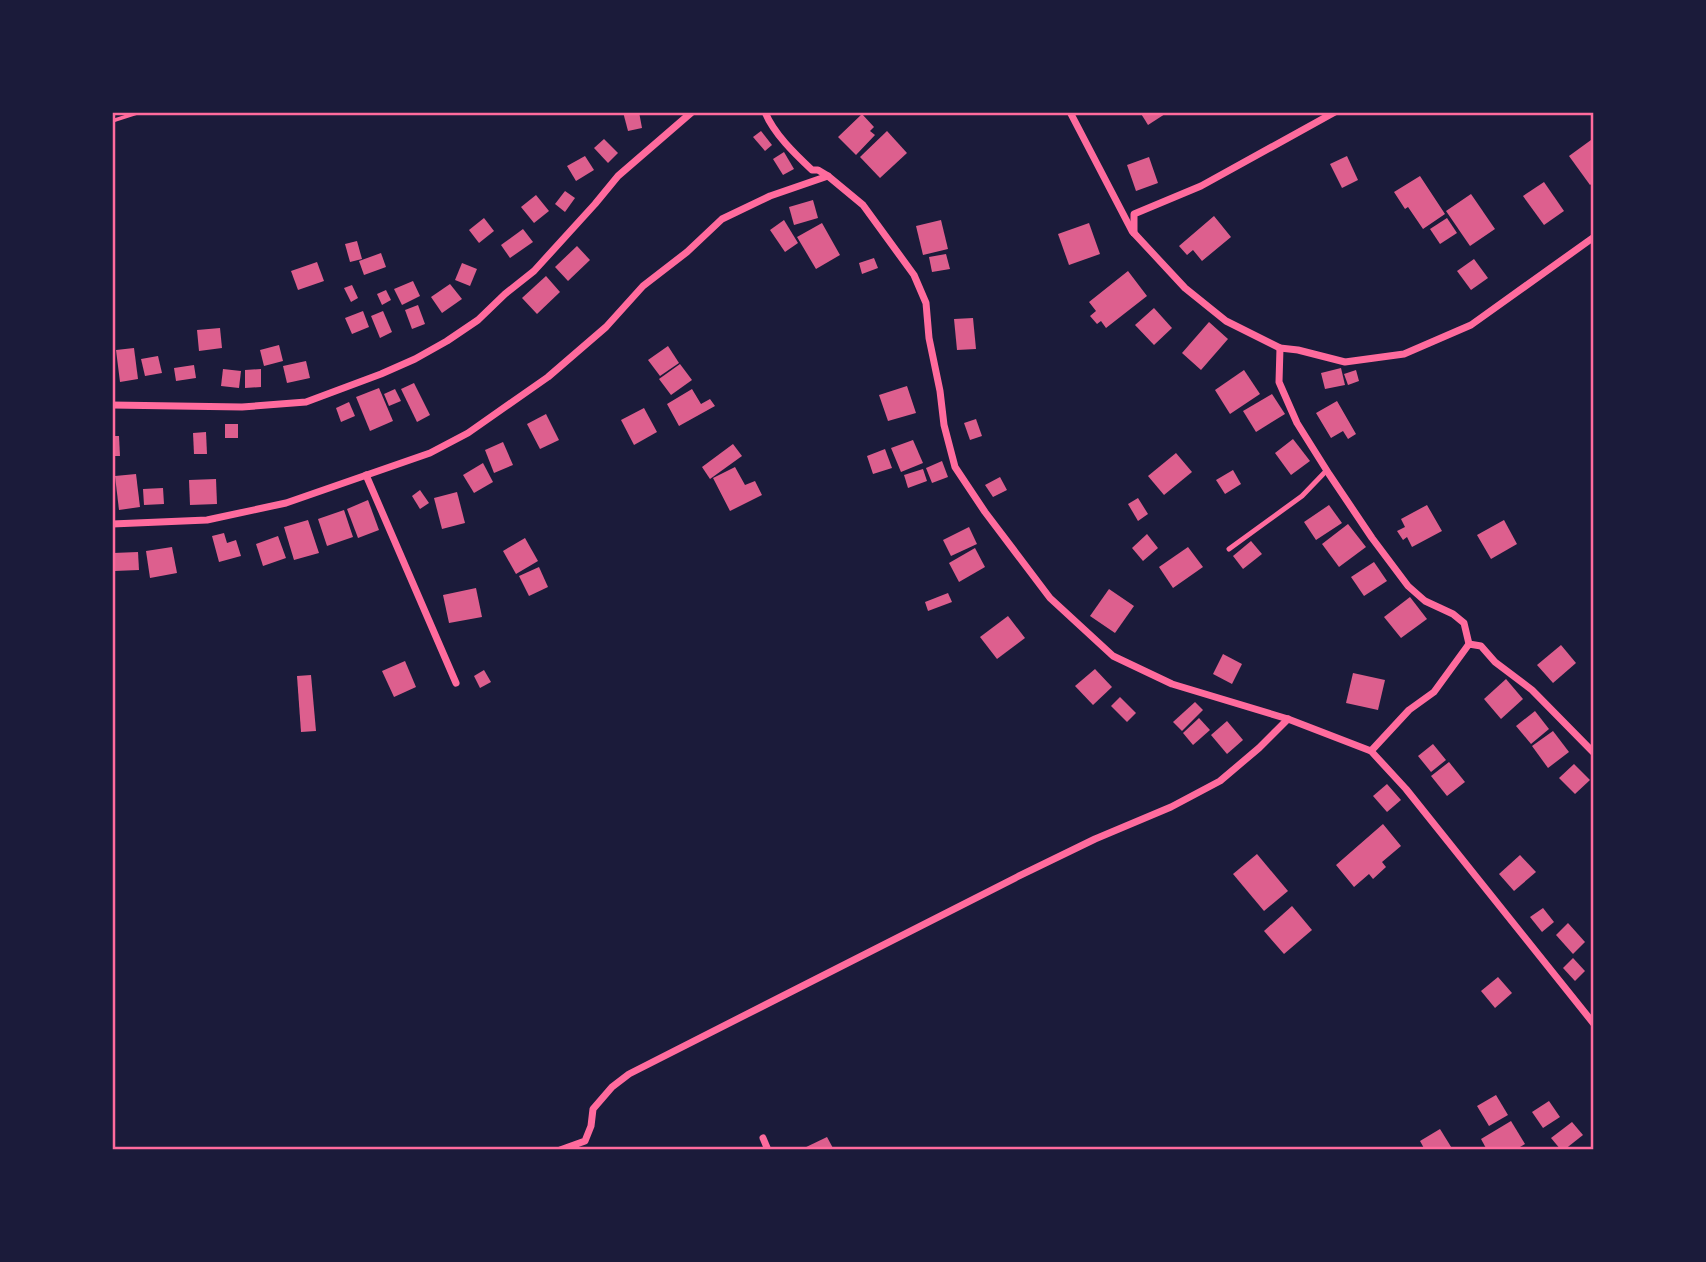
<svg xmlns="http://www.w3.org/2000/svg" width="1706" height="1262" viewBox="0 0 1706 1262" font-family="'Archivo Narrow',sans-serif">
<rect width="100%" height="100%" fill="#1b1b3a"/>
<g fill="#dd5f8e">
<polygon points="623,112 639,112 642,128 628,131"/>
<polygon points="1140,112 1164,112 1165,114 1148,125"/>
<polygon points="862,114 874,127 870,131 875,135 856,155 838,137"/>
<polygon points="761,131 772,145 765,151 753,137"/>
<polygon points="887,131 907,153 880,178 860,157"/>
<polygon points="604,139 618,153 608,163 594,148"/>
<polygon points="1591,140 1594,144 1594,182 1590,185 1569,156"/>
<polygon points="784,152 794,169 783,175 773,159"/>
<polygon points="585,156 594,170 576,181 567,166"/>
<polygon points="1347,156 1358,180 1342,188 1330,164"/>
<polygon points="1149,157 1158,183 1136,191 1127,165"/>
<polygon points="1420,176 1445,214 1423,229 1408,207 1405,209 1394,192"/>
<polygon points="1544,182 1564,211 1544,225 1523,196"/>
<polygon points="565,191 575,198 565,212 555,204"/>
<polygon points="1471,194 1495,229 1470,246 1446,211"/>
<polygon points="536,195 549,211 534,223 521,207"/>
<polygon points="813,200 818,218 794,225 789,207"/>
<polygon points="1214,216 1231,237 1202,261 1193,250 1187,255 1179,246"/>
<polygon points="484,218 494,231 479,243 469,230"/>
<polygon points="1447,218 1457,233 1440,244 1430,229"/>
<polygon points="784,220 798,243 785,252 770,230"/>
<polygon points="941,220 948,249 923,255 916,226"/>
<polygon points="822,223 840,255 816,269 797,237"/>
<polygon points="1089,223 1100,254 1069,265 1058,234"/>
<polygon points="523,229 533,242 510,258 501,245"/>
<polygon points="357,241 362,259 350,262 345,244"/>
<polygon points="577,246 590,260 568,281 555,267"/>
<polygon points="381,253 386,267 364,275 359,261"/>
<polygon points="946,254 950,269 932,272 929,257"/>
<polygon points="874,258 878,268 862,274 859,263"/>
<polygon points="1474,259 1488,278 1471,290 1457,271"/>
<polygon points="317,262 324,281 298,290 291,271"/>
<polygon points="462,263 477,269 470,286 455,280"/>
<polygon points="1128,271 1147,296 1106,328 1101,321 1097,324 1090,316 1096,311 1089,302"/>
<polygon points="546,276 560,292 537,314 522,298"/>
<polygon points="413,281 420,296 402,305 394,289"/>
<polygon points="450,284 462,299 442,313 431,297"/>
<polygon points="352,285 358,298 351,302 344,288"/>
<polygon points="386,290 391,300 382,305 377,294"/>
<polygon points="418,305 425,324 412,329 405,310"/>
<polygon points="1154,308 1172,328 1154,345 1135,325"/>
<polygon points="363,311 369,327 352,334 345,318"/>
<polygon points="383,311 392,332 380,338 371,316"/>
<polygon points="973,318 976,349 957,350 954,319"/>
<polygon points="1209,322 1228,339 1201,370 1182,353"/>
<polygon points="220,328 222,348 199,351 197,330"/>
<polygon points="279,345 283,361 264,366 260,350"/>
<polygon points="668,346 679,363 660,376 648,360"/>
<polygon points="134,348 138,379 120,382 116,350"/>
<polygon points="158,356 162,373 145,376 141,359"/>
<polygon points="306,361 310,378 287,383 283,366"/>
<polygon points="680,364 692,380 671,395 659,379"/>
<polygon points="194,365 196,378 176,381 174,368"/>
<polygon points="1341,368 1345,385 1325,389 1321,373"/>
<polygon points="223,369 241,371 239,388 221,386"/>
<polygon points="261,369 261,387 245,388 245,370"/>
<polygon points="1244,370 1260,394 1230,414 1215,390"/>
<polygon points="1356,370 1359,381 1348,385 1344,374"/>
<polygon points="414,383 430,415 417,422 401,389"/>
<polygon points="907,386 916,413 888,421 879,395"/>
<polygon points="379,388 393,421 370,431 356,397"/>
<polygon points="395,389 401,401 389,406 384,394"/>
<polygon points="692,389 701,404 710,399 715,406 679,426 667,404"/>
<polygon points="1272,394 1285,414 1256,432 1243,411"/>
<polygon points="1337,401 1356,434 1348,439 1343,431 1331,438 1316,413"/>
<polygon points="349,402 355,416 341,422 336,408"/>
<polygon points="644,408 657,432 634,445 621,420"/>
<polygon points="546,414 559,440 540,449 527,424"/>
<polygon points="976,419 982,436 970,440 964,423"/>
<rect x="225" y="424" width="13" height="14"/>
<polygon points="206,432 207,454 194,454 193,433"/>
<polygon points="112,436 119,436 120,456 112,456"/>
<polygon points="1293,439 1310,461 1291,475 1275,453"/>
<polygon points="913,440 923,463 901,472 891,448"/>
<polygon points="503,442 513,465 494,473 485,450"/>
<polygon points="733,444 742,456 710,479 702,467"/>
<polygon points="885,449 892,468 873,474 867,456"/>
<polygon points="1176,453 1192,472 1164,495 1148,476"/>
<polygon points="942,461 948,477 932,483 926,468"/>
<polygon points="483,463 493,482 474,493 463,475"/>
<polygon points="735,467 745,485 755,481 762,495 730,511 713,478"/>
<polygon points="923,469 927,481 908,488 904,475"/>
<polygon points="1233,470 1241,484 1225,494 1216,480"/>
<polygon points="136,474 140,507 119,510 115,476"/>
<polygon points="1000,477 1007,490 993,497 985,485"/>
<polygon points="216,479 217,504 190,505 189,480"/>
<polygon points="163,488 164,504 144,505 143,489"/>
<polygon points="420,490 429,503 420,509 412,496"/>
<polygon points="457,492 465,523 442,529 434,498"/>
<polygon points="1138,498 1148,514 1138,521 1128,504"/>
<polygon points="368,500 379,530 358,538 347,509"/>
<polygon points="1329,505 1342,523 1316,540 1304,522"/>
<polygon points="1427,505 1442,531 1412,547 1407,537 1403,540 1397,531 1405,527 1401,519"/>
<polygon points="344,510 353,537 327,546 318,519"/>
<polygon points="308,520 319,553 294,560 284,527"/>
<polygon points="1504,520 1517,544 1491,559 1477,535"/>
<polygon points="1348,524 1366,547 1339,567 1322,544"/>
<polygon points="969,527 977,544 951,556 943,540"/>
<polygon points="224,533 227,543 236,540 241,556 219,562 212,536"/>
<polygon points="1147,534 1158,548 1143,561 1132,548"/>
<polygon points="278,536 286,558 263,566 256,544"/>
<polygon points="525,538 538,561 516,574 503,551"/>
<polygon points="1251,541 1262,554 1243,569 1233,556"/>
<polygon points="172,547 177,573 150,578 146,551"/>
<polygon points="1188,547 1203,567 1173,588 1159,567"/>
<polygon points="975,548 985,567 959,582 949,563"/>
<polygon points="138,552 139,570 114,571 113,553"/>
<polygon points="1374,562 1387,581 1364,596 1351,577"/>
<polygon points="539,567 548,587 529,596 519,576"/>
<polygon points="476,588 482,617 449,623 443,595"/>
<polygon points="1109,589 1134,606 1115,633 1090,616"/>
<polygon points="948,593 952,602 928,611 925,602"/>
<polygon points="1410,597 1427,619 1401,638 1384,617"/>
<polygon points="1008,616 1025,638 997,659 980,637"/>
<polygon points="1561,645 1576,663 1553,683 1537,665"/>
<polygon points="1223,654 1242,664 1232,684 1213,674"/>
<polygon points="405,661 416,687 394,697 382,671"/>
<polygon points="1095,669 1112,687 1093,705 1075,686"/>
<polygon points="484,670 491,682 480,688 474,676"/>
<polygon points="1353,673 1385,680 1378,710 1346,703"/>
<polygon points="311,675 316,731 301,732 297,676"/>
<polygon points="1506,679 1523,699 1501,719 1484,699"/>
<polygon points="1120,697 1136,713 1127,722 1111,706"/>
<polygon points="1195,702 1203,710 1182,731 1173,722"/>
<polygon points="1535,711 1549,729 1531,744 1516,726"/>
<polygon points="1199,718 1210,730 1193,745 1183,733"/>
<polygon points="1227,721 1243,740 1227,754 1211,735"/>
<polygon points="1553,731 1569,752 1548,768 1532,746"/>
<polygon points="1433,744 1446,760 1431,772 1418,756"/>
<polygon points="1449,762 1465,782 1447,796 1431,776"/>
<polygon points="1574,764 1590,780 1575,794 1559,778"/>
<polygon points="1387,784 1401,800 1387,812 1373,796"/>
<polygon points="1383,824 1401,846 1382,862 1386,867 1373,879 1369,874 1354,887 1336,865"/>
<polygon points="1257,854 1288,891 1264,911 1233,874"/>
<polygon points="1520,855 1536,872 1514,891 1499,874"/>
<polygon points="1292,906 1312,930 1284,954 1264,931"/>
<polygon points="1543,908 1554,922 1542,932 1530,917"/>
<polygon points="1568,923 1585,942 1573,954 1556,935"/>
<polygon points="1573,958 1585,971 1575,981 1563,968"/>
<polygon points="1498,977 1512,993 1495,1008 1481,991"/>
<polygon points="1496,1095 1508,1115 1489,1126 1477,1106"/>
<polygon points="1549,1101 1560,1117 1543,1128 1532,1112"/>
<polygon points="1511,1121 1525,1144 1515,1150 1487,1150 1481,1139"/>
<polygon points="1572,1122 1583,1135 1564,1150 1561,1150 1551,1138"/>
<polygon points="1440,1129 1453,1150 1425,1150 1420,1141"/>
<polygon points="827,1137 834,1150 800,1150"/>
</g>
<g fill="none" stroke-linecap="round" stroke-linejoin="round">
<polyline stroke="#ff6b9d" stroke-width="3.5" points="112,121 140,112"/>
<polyline stroke="#ff6b9d" stroke-width="5" points="1229,549 1302,496 1327,470"/>
<g stroke="#ff6b9d" stroke-width="7">
<path d="M765 112C774 134 795 154 812 170H818L828 176 863 205 914 275 926 303 929 338 940 391 944 425 955 467 985 512 1050 598 1113 656 1172 684 1288 719 1371 751 1406 789 1594 1024"/>
<polyline points="1070,112 1132,231 1185,288 1226,321 1280,348 1298,350 1345,362 1404,354 1471,325 1594,237"/>
<polyline points="1134,233 1134,214 1201,186 1335,112"/>
<polyline points="1280,348 1279,382 1297,423 1329,474 1372,538 1408,586 1425,601 1453,614 1464,623 1469,644"/>
<polyline points="112,405 242,407 306,402 381,374 415,359 447,341 478,320 505,294 534,271 595,204 618,176 692,112"/>
<polyline points="366,475 456,683"/>
<polyline points="112,524 207,520 286,503 430,453 468,433 548,377 606,327 643,286 687,252 722,219 770,196 828,176"/>
<polyline points="1371,751 1409,710 1434,692 1469,644 1481,646 1495,662 1532,690 1594,753"/>
<polyline points="763,1138 768,1150"/>
<polyline points="560,1150 585,1141 591,1126 593,1109 612,1087 629,1074 1017,877 1095,839 1171,807 1220,781 1259,748 1288,719"/>
</g>
</g>
<rect width="1706" height="1262" fill="none" stroke="#1b1b3a" stroke-width="228"/>
<rect x="114" y="114" width="1478" height="1034" fill="none" stroke="#ff6b9d" stroke-width="2.5"/>
</svg>
